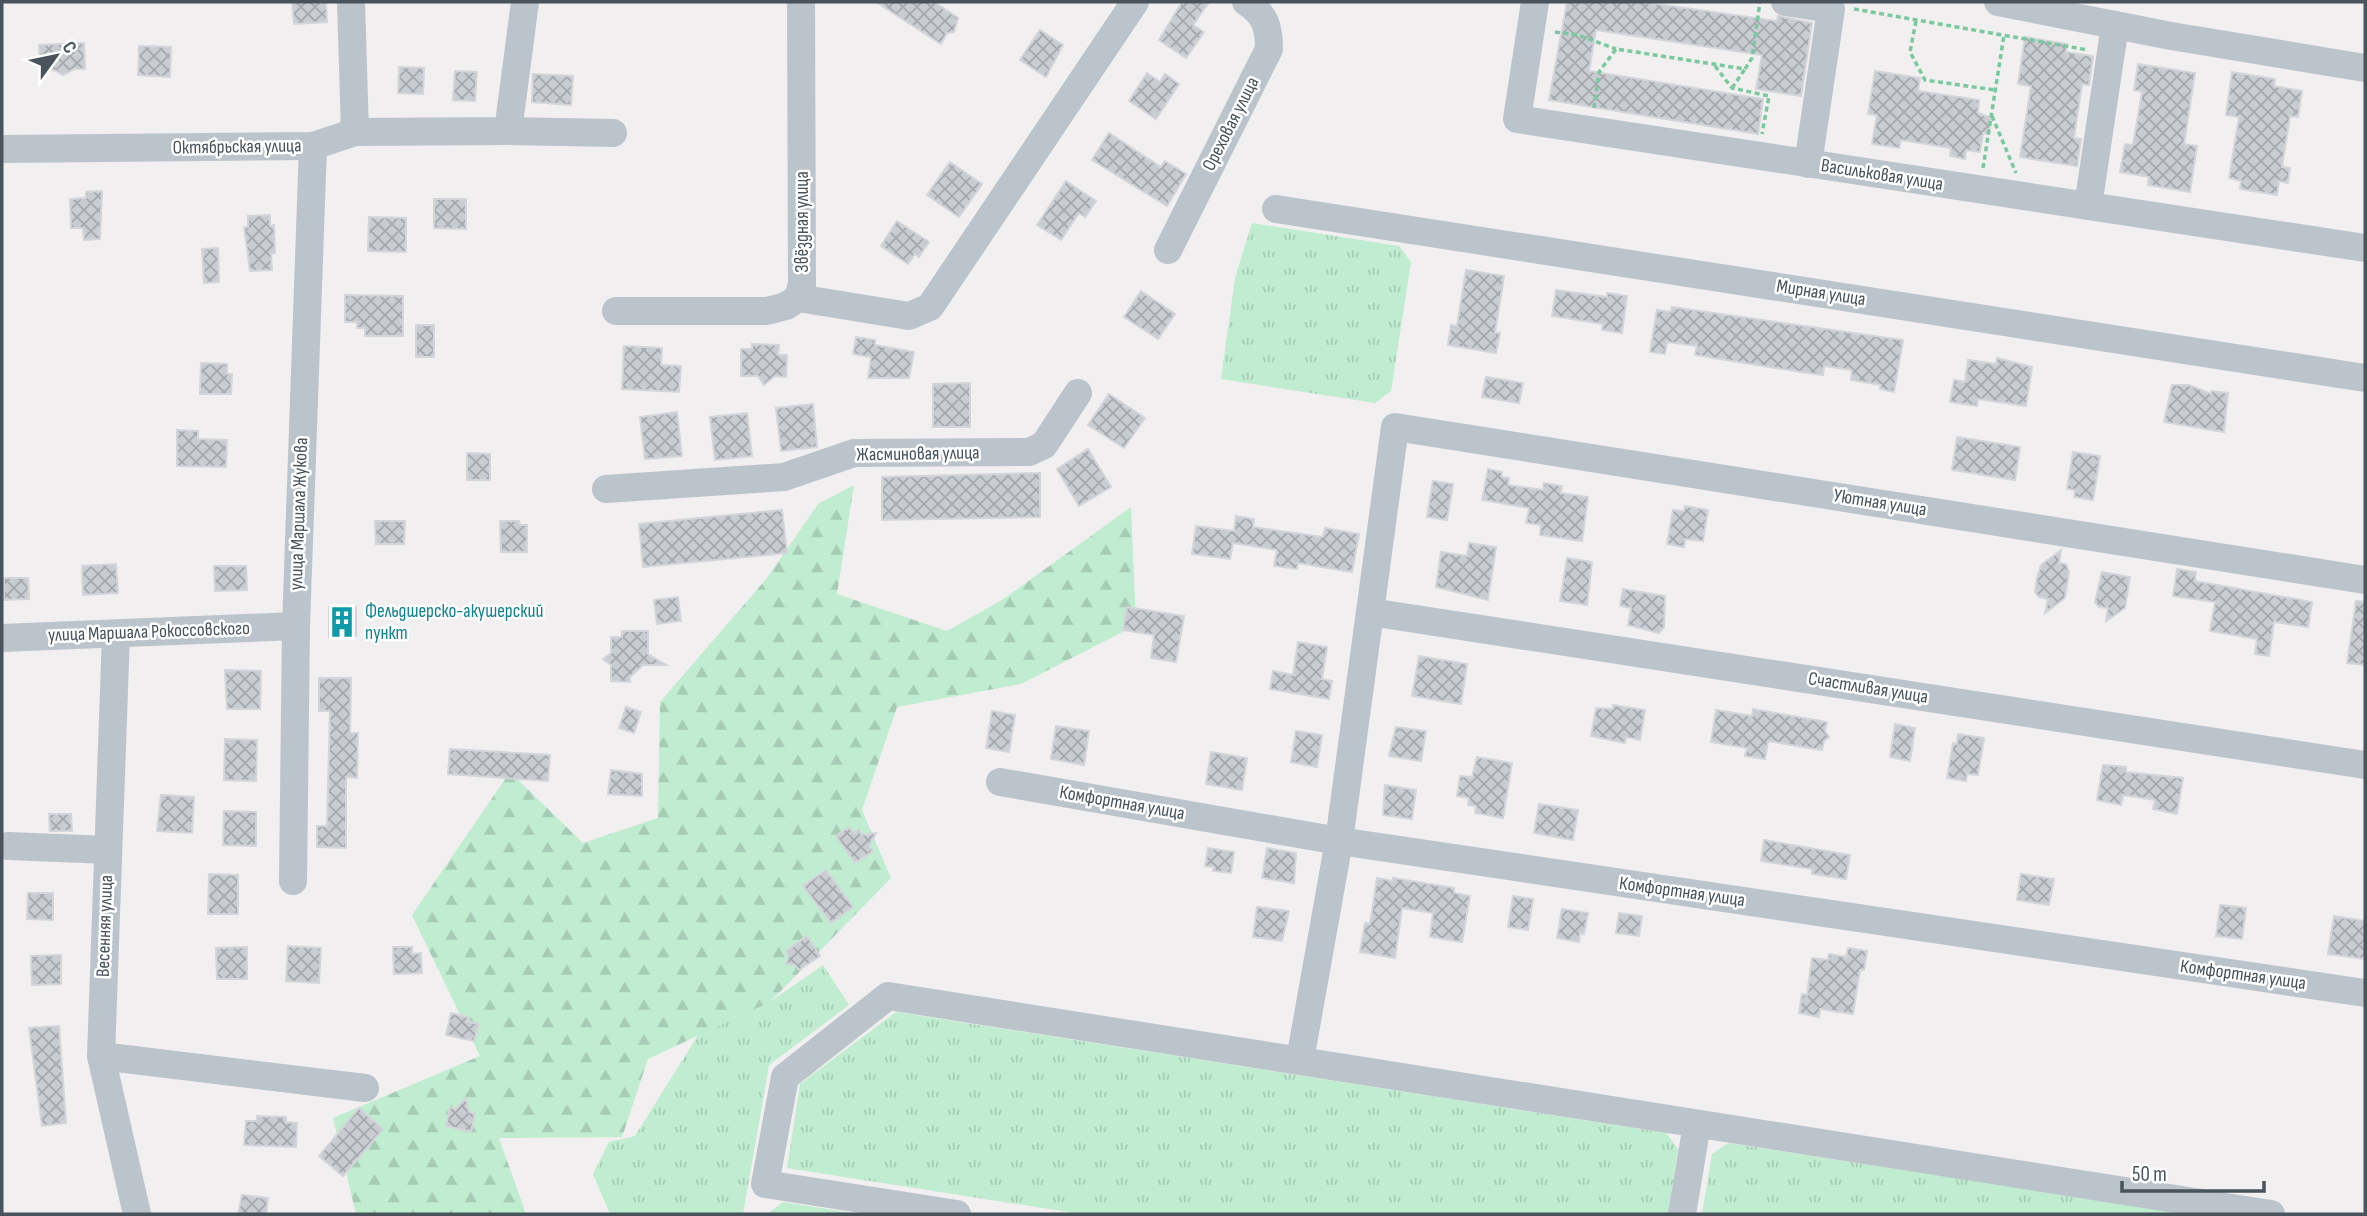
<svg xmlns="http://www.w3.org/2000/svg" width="2367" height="1216" viewBox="0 0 2367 1216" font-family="'Sofia Sans Condensed',sans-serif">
<defs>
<pattern id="grass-tufts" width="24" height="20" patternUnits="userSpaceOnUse" patternTransform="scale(1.75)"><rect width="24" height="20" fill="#c0ecd0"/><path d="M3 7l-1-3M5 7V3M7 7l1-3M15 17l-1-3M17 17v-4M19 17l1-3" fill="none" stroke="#a6ccb5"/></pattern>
<pattern id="forest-firs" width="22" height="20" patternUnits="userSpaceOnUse" patternTransform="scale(1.75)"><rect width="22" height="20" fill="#c0ecd0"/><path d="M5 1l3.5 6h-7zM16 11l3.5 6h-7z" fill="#a6ccb5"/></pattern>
<pattern id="building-cross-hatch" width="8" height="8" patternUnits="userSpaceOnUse" patternTransform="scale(1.75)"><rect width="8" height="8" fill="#c9ccd1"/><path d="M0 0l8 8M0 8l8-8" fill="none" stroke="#a5a8ad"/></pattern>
</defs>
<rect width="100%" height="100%" fill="#f1efef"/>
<g fill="url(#grass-tufts)">
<polygon points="1252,223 1399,246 1411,262 1391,391 1375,403 1221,379 1235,278"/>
<polygon points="823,965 849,1005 769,1065 743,1214 610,1214 593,1174 609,1142 635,1136 713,1011 771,1001"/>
<polygon points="896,1012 1666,1133 1678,1149 1668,1214 1081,1214 787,1168 800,1084"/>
<polygon points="1728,1143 2187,1214 1702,1214 1712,1154"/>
<polygon points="783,1202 853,1213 859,1214 767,1214"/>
</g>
<polygon fill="url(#forest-firs)" points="854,485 837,594 947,631 1002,600 1131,507 1136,625 1021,684 897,707 862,810 891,878 770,1002 648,1059 622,1137 499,1138 526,1214 356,1214 333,1118 480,1056 412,915 510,772 583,843 658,818 660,702 767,578 818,504"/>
<g fill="url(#building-cross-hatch)" stroke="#d3d5da" stroke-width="2">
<polygon points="292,2 326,2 327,22 294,24"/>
<polygon points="876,2 934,2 958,18 954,32 947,33 941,44"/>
<polygon points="1182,2 1209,2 1193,25 1204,32 1186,58 1159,40"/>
<polygon points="1567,2 1642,2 1777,21 1778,16 1812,23 1801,96 1756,89 1762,55 1596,30 1589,71 1763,99 1758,134 1549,100"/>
<polygon points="1040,30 1063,45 1046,77 1020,60"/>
<polygon points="2025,37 2067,44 2066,52 2093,56 2089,85 2082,84 2074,138 2081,139 2077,166 2020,157 2031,86 2018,84"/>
<polygon points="84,43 85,69 74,69 63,75 54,70 40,71 39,45"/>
<polygon points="139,46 171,47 170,77 138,75"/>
<polygon points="2138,64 2195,73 2184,144 2197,146 2190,192 2148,185 2149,177 2120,172 2125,144 2133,145 2142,92 2134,90"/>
<polygon points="399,67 424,68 423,94 398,93"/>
<polygon points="455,71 477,72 475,101 453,100"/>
<polygon points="1875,71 1920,78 1918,91 1979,100 1978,113 1991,118 1989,134 1983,133 1980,152 1966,150 1965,159 1950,156 1951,148 1901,140 1899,148 1872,144 1877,115 1868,114"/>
<polygon points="2232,72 2275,79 2274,86 2302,91 2298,117 2290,116 2282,167 2290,168 2288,183 2279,181 2277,195 2240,189 2241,181 2229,178 2239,117 2226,115"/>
<polygon points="1147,73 1160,82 1165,74 1179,84 1156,119 1129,101"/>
<polygon points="533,74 573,76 571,105 532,102"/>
<polygon points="1109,133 1161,167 1165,161 1186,174 1167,206 1092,160"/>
<polygon points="950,162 982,184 959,217 927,195"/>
<polygon points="1066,181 1096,201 1085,217 1079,213 1061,240 1037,225"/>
<polygon points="102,191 100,239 84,240 83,228 71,228 70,199 86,198 86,192"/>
<polygon points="434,199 466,199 466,229 434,228"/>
<polygon points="270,215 270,226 274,225 275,253 271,253 272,270 250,271 244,227 248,227 248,216"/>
<polygon points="369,217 406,218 406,252 368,251"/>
<polygon points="897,221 929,242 919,257 915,254 908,264 881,246"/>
<polygon points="218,248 219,282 204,283 202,249"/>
<polygon points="1466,270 1504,276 1495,333 1500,333 1496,353 1448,345 1451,325 1457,326"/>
<polygon points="1556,290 1607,297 1607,293 1627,296 1622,333 1602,330 1603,324 1552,316"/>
<polygon points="1141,291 1175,314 1158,339 1124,317"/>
<polygon points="345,295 403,296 403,336 365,336 365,328 357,328 357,322 345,322"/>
<polygon points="1672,307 1903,340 1894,392 1880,389 1881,385 1851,380 1852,370 1824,366 1823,375 1801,372 1695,355 1697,346 1667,342 1665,354 1650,352 1657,310 1671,312"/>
<rect x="416" y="325" width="18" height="32"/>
<polygon points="856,337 875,340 875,345 914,352 909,378 868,378 871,357 853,354"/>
<polygon points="752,344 779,345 778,355 787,355 786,377 775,376 764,385 758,376 741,376 741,349 752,349"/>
<polygon points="624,346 662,348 661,365 681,366 679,392 622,389"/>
<polygon points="1997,358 2032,367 2026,406 1978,399 1977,406 1950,402 1954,380 1965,382 1968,360 1996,364"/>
<polygon points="201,363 227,364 227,374 232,374 231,394 200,394"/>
<polygon points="1486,377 1523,383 1519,403 1482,397"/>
<polygon points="970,383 970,427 933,427 933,384"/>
<polygon points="2172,385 2189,385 2211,394 2211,391 2228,393 2224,432 2164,422"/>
<polygon points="1109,394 1145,418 1124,448 1088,425"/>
<polygon points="813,404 817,447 781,451 776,408"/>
<polygon points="677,412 682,456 645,459 640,417"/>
<polygon points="747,413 752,456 715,460 710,417"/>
<polygon points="177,430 198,431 198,439 227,440 226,467 177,466"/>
<polygon points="1957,437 2020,447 2015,480 1952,470"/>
<polygon points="1088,449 1111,487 1079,506 1057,469"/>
<polygon points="2073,452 2100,456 2093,500 2074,497 2075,490 2067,489"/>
<polygon points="467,453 490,454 490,480 467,480"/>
<polygon points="1488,469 1502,472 1502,477 1509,478 1508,485 1543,490 1544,483 1562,486 1561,493 1588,497 1582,541 1540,535 1541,525 1526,523 1529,508 1482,500"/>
<polygon points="1040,473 1040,517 882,520 882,477"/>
<polygon points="1433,481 1453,484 1447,520 1427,517"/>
<polygon points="1685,506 1708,510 1703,541 1685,539 1684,547 1667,544 1673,510 1684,511"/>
<polygon points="782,510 787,553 643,567 639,524"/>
<polygon points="1236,516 1254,519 1253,527 1323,537 1325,528 1359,534 1352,572 1298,563 1297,569 1274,566 1277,550 1233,543 1230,559 1192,554 1196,526 1234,531"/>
<polygon points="375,521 405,521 404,544 376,544"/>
<polygon points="500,521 519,521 520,525 527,525 527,552 501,552"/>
<polygon points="1469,543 1496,547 1488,600 1436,587 1441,552 1467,556"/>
<polygon points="2061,550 2059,563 2066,564 2069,572 2065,598 2045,613 2048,599 2039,597 2035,592 2037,578 2041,565"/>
<polygon points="1567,558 1592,562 1587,605 1560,601"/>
<polygon points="116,564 118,593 83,595 82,566"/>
<polygon points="214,566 246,566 247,590 215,591"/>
<polygon points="2177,569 2196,572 2195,581 2312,602 2308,627 2274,622 2269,656 2255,654 2257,639 2210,631 2215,602 2173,596"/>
<polygon points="2102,572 2130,577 2125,608 2106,621 2108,608 2099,607 2095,602"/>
<polygon points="4,578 28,578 29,599 4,600"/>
<polygon points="1623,589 1665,596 1664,627 1659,633 1628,625 1631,608 1620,606"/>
<polygon points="678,597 681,621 657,624 654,600"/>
<polygon points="2356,601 2365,602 2365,665 2347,663"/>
<polygon points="329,607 356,607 356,636 329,637"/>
<polygon points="1127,607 1184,616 1176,662 1151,658 1154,635 1123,630"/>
<polygon points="622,631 648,631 648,654 666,665 643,665 630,677 630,682 611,681 611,665 603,659 611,653 611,637 622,637"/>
<polygon points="1298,642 1327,647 1322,679 1332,681 1329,699 1270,689 1273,671 1293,675"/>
<polygon points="1419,656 1467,664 1461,704 1412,696"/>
<polygon points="225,670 261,671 260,709 227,709"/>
<polygon points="319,678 351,678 350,733 358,733 357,778 346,777 346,848 317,847 317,826 327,826 330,711 319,711"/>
<polygon points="1613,705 1645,710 1640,740 1626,737 1625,743 1591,736 1596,708 1613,709"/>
<polygon points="626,707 641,712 634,733 619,728"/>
<polygon points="1753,709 1827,722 1825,731 1829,737 1824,741 1822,750 1768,741 1765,759 1745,756 1747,748 1711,742 1716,710 1752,716"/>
<polygon points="992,711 1015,715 1009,752 986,748"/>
<polygon points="1895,724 1915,728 1910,761 1890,757"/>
<polygon points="1056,726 1089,731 1084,765 1051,759"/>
<polygon points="1396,727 1426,731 1421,761 1389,756"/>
<polygon points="1296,731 1322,735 1317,767 1291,762"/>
<polygon points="1958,734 1984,738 1978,775 1967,774 1966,781 1947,778 1953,743 1957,744"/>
<polygon points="225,739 257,740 256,781 224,780"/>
<polygon points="450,749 550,755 548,781 448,774"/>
<polygon points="1211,752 1247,758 1242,790 1206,784"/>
<polygon points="1477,757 1512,763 1503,818 1475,813 1476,806 1468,805 1469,798 1457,796 1460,776 1472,777"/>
<polygon points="2103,765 2126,767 2126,772 2183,778 2177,814 2153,809 2155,800 2123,795 2121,805 2097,800"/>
<polygon points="611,770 642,774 642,796 608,794"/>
<polygon points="1385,785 1416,790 1412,819 1383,815"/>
<polygon points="161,795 194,797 192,833 157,831"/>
<polygon points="1539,804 1578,810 1573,840 1534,833"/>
<polygon points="224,811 256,812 256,846 223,845"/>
<polygon points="49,814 71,814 72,831 50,831"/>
<polygon points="849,827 854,833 859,830 862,835 876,833 869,846 873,851 855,863 836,836"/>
<polygon points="1764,840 1850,855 1846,879 1812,874 1812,869 1761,861"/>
<polygon points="1208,848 1234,852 1231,873 1213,871 1214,867 1205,866"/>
<polygon points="1267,848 1296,853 1294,883 1262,878"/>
<polygon points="826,870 853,907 831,923 803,886"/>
<polygon points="209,874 238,875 238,914 208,914"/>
<polygon points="2021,874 2054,879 2049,905 2017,900"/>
<polygon points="1377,878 1393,881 1393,878 1454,888 1454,893 1470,896 1462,942 1430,937 1433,913 1402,908 1395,958 1360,952 1365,923 1370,924"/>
<polygon points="28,893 53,893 53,920 27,919"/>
<polygon points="1513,896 1533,899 1528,930 1508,927"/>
<polygon points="2220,905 2246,908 2242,939 2216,936"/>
<polygon points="1257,907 1289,911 1282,941 1253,937"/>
<polygon points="1562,909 1588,913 1584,934 1580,933 1579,942 1557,938"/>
<polygon points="1619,913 1642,916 1639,936 1616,933"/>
<polygon points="2334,916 2365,921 2365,959 2328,954"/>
<polygon points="807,936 820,956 799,970 795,965 786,964 789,956 786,951"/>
<polygon points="288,946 321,948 319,983 286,981"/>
<polygon points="247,947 247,979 217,979 216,948"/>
<polygon points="393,947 412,947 412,954 421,953 422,973 394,974"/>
<polygon points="1848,948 1867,951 1864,970 1860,970 1853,1014 1820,1009 1819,1017 1799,1013 1802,994 1807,995 1812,958 1828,960 1829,954 1846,957"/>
<polygon points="61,955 61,984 32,985 31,956"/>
<polygon points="451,1013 468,1017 467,1021 479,1024 474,1041 446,1035"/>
<polygon points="59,1026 66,1123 42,1126 29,1028"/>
<polygon points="466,1098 469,1112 475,1113 471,1132 446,1126 450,1107 456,1109"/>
<polygon points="359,1108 383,1129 343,1176 319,1156"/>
<polygon points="257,1116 286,1117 286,1122 297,1123 296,1147 244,1145 246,1121 257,1121"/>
<polygon points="242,1195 268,1198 266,1214 238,1214"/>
</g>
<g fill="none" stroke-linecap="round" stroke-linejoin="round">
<g stroke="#7ac89f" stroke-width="3.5" stroke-dasharray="5 3.5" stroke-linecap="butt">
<polyline points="1854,9 2088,50"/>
<polyline points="1916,21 1910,52 1925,80 1995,90"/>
<polyline points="1555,32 1578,35 1616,49"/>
<polyline points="1715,66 1732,88 1769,96 1762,134"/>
<polyline points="1732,88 1745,69"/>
<polyline points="1594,108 1599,72 1616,49 1745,69 1752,58 1760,2"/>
<polyline points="1992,116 2016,173"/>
<polyline points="1983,168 2004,35"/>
</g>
<g stroke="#bbc4cb" stroke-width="28">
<polyline points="351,2 355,132"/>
<polyline points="1535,2 1517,119 2365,248"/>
<polyline points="1785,2 1831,9 1808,164"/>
<polyline points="1998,2 2171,36 2365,68"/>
<polyline points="508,131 613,133"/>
<polyline points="2,149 313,146 355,132 508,131 525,2"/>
<polyline points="2088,206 2115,25"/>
<polyline points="1276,209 2365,378"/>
<path d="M1168 250 1269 49C1269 27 1265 14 1246 2"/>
<polyline points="798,298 909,316 930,307 1135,2"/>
<polyline points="616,311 767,311 786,306 798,298 802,284 801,2"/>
<polyline points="606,489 784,477 854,453 1029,452 1044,445 1078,393"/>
<polyline points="1370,612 2365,765"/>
<polyline points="116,634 101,1056 137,1214"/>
<polyline points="2,638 296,626"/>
<polyline points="1000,782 1339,841 2365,993"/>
<polyline points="8,846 108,850"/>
<polyline points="293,881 296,626 313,146"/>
<polyline points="101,1056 365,1088"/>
<polyline points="1300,1060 1339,841 1395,427 2365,580"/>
<polyline points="957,1214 765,1184 785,1077 888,996 2271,1214"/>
<polyline points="1682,1214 1697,1124"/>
</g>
</g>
<defs>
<symbol id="building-bare" viewBox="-9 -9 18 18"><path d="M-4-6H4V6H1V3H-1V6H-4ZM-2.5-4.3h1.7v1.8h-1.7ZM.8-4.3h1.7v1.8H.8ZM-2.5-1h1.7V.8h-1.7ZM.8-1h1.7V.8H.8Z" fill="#0f9aa8" stroke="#fff" stroke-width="2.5" paint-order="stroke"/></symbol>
</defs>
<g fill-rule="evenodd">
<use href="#building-bare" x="320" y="600" width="44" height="44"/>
</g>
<g text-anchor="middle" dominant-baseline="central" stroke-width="5" stroke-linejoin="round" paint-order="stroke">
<g font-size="19" fill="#48535b" stroke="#fff">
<text transform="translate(1231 124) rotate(-63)">Ореховая улица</text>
<text transform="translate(237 147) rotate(-1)">Октябрьская улица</text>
<text transform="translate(1882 175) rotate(9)">Васильковая улица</text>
<text transform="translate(802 222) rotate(-90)">Звёздная улица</text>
<text transform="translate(1821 293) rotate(9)">Мирная улица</text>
<text transform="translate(918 454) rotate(-1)">Жасминовая улица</text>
<text transform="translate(1880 503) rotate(9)">Уютная улица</text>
<text transform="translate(299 514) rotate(-88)">улица Маршала Жукова</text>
<text transform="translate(149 632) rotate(-2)">улица Маршала Рокоссовского</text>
<text transform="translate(1868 688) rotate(9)">Счастливая улица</text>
<text transform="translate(1122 803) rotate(10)">Комфортная улица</text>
<text transform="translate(1682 892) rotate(8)">Комфортная улица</text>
<text transform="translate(105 926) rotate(-88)">Весенняя улица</text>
<text transform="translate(2243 975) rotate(8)">Комфортная улица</text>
</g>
<g font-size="19" fill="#0d838f" stroke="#fff" text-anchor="start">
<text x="365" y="611">Фельдшерско-акушерский<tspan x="365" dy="22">пункт</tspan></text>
</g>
</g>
<rect width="2367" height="1216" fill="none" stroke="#48535b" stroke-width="7"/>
<g transform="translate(56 56) rotate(57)" stroke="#ffffff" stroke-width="5" paint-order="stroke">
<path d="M0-5L12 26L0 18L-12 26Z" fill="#48535b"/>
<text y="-10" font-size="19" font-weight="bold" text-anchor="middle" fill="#48535b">С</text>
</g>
<path d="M2122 1181v10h142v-10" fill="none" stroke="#48535b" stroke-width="3.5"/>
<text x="2132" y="1181" font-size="21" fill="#48535b" stroke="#ffffff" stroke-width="5" paint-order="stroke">50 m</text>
</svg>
